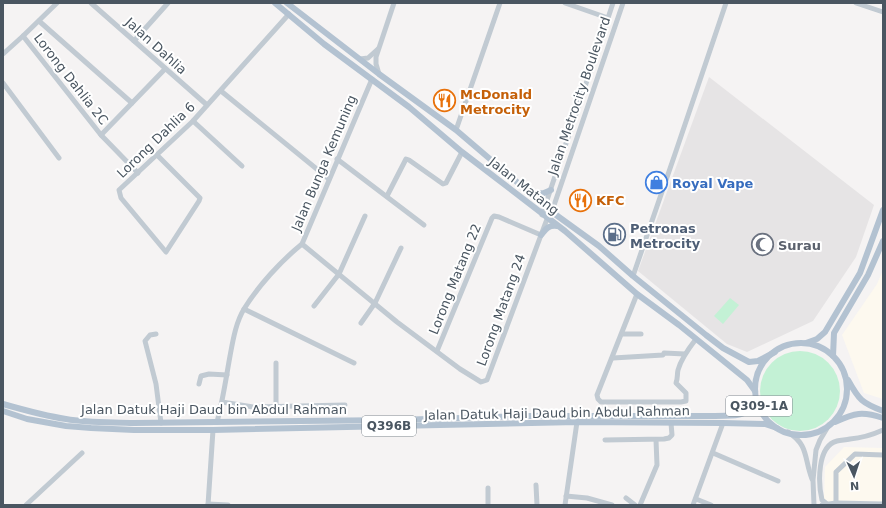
<svg xmlns="http://www.w3.org/2000/svg" width="886" height="508" viewBox="0 0 886 508" font-family="'DejaVu Sans',sans-serif">
<rect width="100%" height="100%" fill="#f5f3f3"/>
<g fill="#fdf9ef">
<polygon points="883,270 883,399 864,393 842,335 877,284"/>
<polygon points="844,447 883,448 883,505 820,505 824,498 825,467"/>
</g>
<polygon fill="#e6e4e5" points="709,77 874,205 856,257 813,321 747,352 727,344 638,271"/>
<g fill="#c3f1d5">
<polygon points="730,298 739,305 723,324 714,316"/>
<circle cx="800" cy="391" r="40"/>
</g>
<g fill="none" stroke-linecap="round" stroke-linejoin="round">
<g stroke="#c1cad2" stroke-width="5">
<polyline points="91,3 207,105"/>
<polyline points="565,3 608,18"/>
<polyline points="856,3 883,12"/>
<polyline points="39,21 132,103"/>
<polyline points="23,36 101,135 138,173"/>
<polyline points="134,41 168,3"/>
<polyline points="3,54 23,36 57,3"/>
<polyline points="360,59 368,58 378,49"/>
<polyline points="379,74 376,64 376,57 394,3"/>
<polyline points="3,83 59,158"/>
<polyline points="221,91 329,179"/>
<polyline points="193,121 242,166"/>
<polyline points="456,130 500,3"/>
<polyline points="101,135 165,69"/>
<polyline points="158,156 200,198 199,201 166,252 121,198 119,190 193,121 289,14"/>
<polyline points="337,159 424,225"/>
<polyline points="387,196 406,159 409,160 443,184 446,183 462,152"/>
<polyline points="542,215 613,3"/>
<polyline points="549,220 623,3"/>
<polyline points="302,244 397,322 460,369 481,382 487,380 547,219"/>
<polyline points="633,276 675,154 726,3"/>
<path d="M637 294 597 395 598 399 601 402H681L686 401V393L676 383C678 378 677 374 678 370 681 359 689 348 696 339"/>
<polyline points="314,306 339,274 365,216"/>
<polyline points="244,309 354,363"/>
<polyline points="361,323 375,303 401,248"/>
<polyline points="156,334 150,335 145,341 156,384 161,423"/>
<polyline points="623,334 641,334"/>
<polyline points="437,351 492,218 494,216 499,217 541,235"/>
<polyline points="613,358 663,355 664,353 685,354"/>
<polyline points="276,363 276,407"/>
<polyline points="199,384 201,376 209,374 227,375"/>
<polyline points="222,402 253,407 345,405"/>
<path d="M217 422C223 400 226 378 230 356 233 340 236 322 244 309 258 286 281 261 302 244L372 79"/>
<path d="M788 432C809 445 804 459 812 479"/>
<polyline points="605,440 664,439 669,438 672,435 671,423"/>
<polyline points="713,453 778,481"/>
<polyline points="536,485 537,505"/>
<polyline points="488,488 488,505"/>
<polyline points="566,496 587,498 612,505"/>
<polyline points="626,498 635,505"/>
<polyline points="696,499 711,505"/>
<polyline points="836,503 836,472 855,454 883,455"/>
<polyline points="208,504 228,505"/>
<path d="M827 504 822 500C818 483 817 446 837 441 841 440 846 440 850 439 862 438 872 435 883 430"/>
<polyline points="26,505 82,453"/>
<polyline points="208,505 213,430"/>
<polyline points="565,505 577,422"/>
<polyline points="640,505 657,465 656,440"/>
<polyline points="693,505 723,423"/>
<polyline points="814,505 813,480 816,450 820,440 829,425"/>
<polyline points="822,505 836,503 883,504"/>
</g>
<g stroke="#b3c2d1" stroke-width="6">
<polyline points="275,3 324,44 409,107 462,152 565,231 637,294 679,325 747,380 755,391"/>
<polyline points="287,3 379,74 456,130 552,212 599,246 633,276 706,335 723,348 749,362 758,361 775,352"/>
<polyline points="532,194 544,193 551,190"/>
<path d="M541 235C546 229 548 225 557 226"/>
<polyline points="806,343 817,339 825,332 860,273 883,210"/>
<circle cx="801" cy="389" r="46"/>
<polyline points="833,356 834,333 868,275 883,241"/>
<path d="M848 380C859 400 862 403 883 411"/>
<path d="M3 404C24 410 45 416 66 419 88 423 111 422 134 423L395 420 530 416H715C735 415 743 419 757 402"/>
<polyline points="3,411 27,419 66,426 91,428 134,430 213,430 577,422 723,423 765,424 777,428"/>
<path d="M835 422C855 413 862 411 883 418"/>
</g>
</g>
<defs>
<symbol id="restaurant-ring" viewBox="-11 -11 22 22"><circle r="9.5" fill="#fff" stroke="#e8710a" stroke-width="1.5"/><path d="M-5-6h1v4h1v-4h1v4h1v-4h1v5L-1.5 .5V6h-2V.5L-5-1ZM5-6V6H3V1.5H1.5Q1.5-4 5-6Z" fill="#e8710a"/></symbol>
<symbol id="shop-ring" viewBox="-11 -11 22 22"><circle r="9.5" fill="#fff" stroke="#3f7fe0" stroke-width="1.5"/><path d="M-5-2.5h2.3a2.7 3.5 0 0 1 5.4 0H5L5.5 6h-11ZM-1.5-2.5h3a1.5 2.3 0 0 0-3 0Z" fill="#3f7fe0"/></symbol>
<symbol id="fuel-ring" viewBox="-11 -11 22 22"><circle r="9.5" fill="#fff" stroke="#5c6f8a" stroke-width="1.5"/><path d="M-5.5-6h7V0h2V4h1.3V-2.5L3-4.5l.8-.8L6-3V5H2.5V1h-1V6h-7ZM-4.2-4.7v3.2H.2V-4.7Z" fill="#5c6f8a"/></symbol>
<symbol id="mosque-ring" viewBox="-11 -11 22 22"><circle r="9.5" fill="#fff" stroke="#6b7280" stroke-width="1.5"/><path d="M3.5-4.9A6 6 0 1 0 3.5 4.9A5 5 0 1 1 3.5-4.9Z" fill="#6b7280"/></symbol>
</defs>
<g fill-rule="evenodd">
<use href="#restaurant-ring" x="432" y="88" width="25" height="25"/>
<use href="#shop-ring" x="644" y="170" width="25" height="25"/>
<use href="#restaurant-ring" x="568" y="188" width="25" height="25"/>
<use href="#fuel-ring" x="602" y="222" width="25" height="25"/>
<use href="#mosque-ring" x="750" y="232" width="25" height="25"/>
</g>
<g text-anchor="middle" dominant-baseline="central" stroke-width="4" stroke-linejoin="round" paint-order="stroke">
<g fill="#fff" stroke="#808990" stroke-width="1">
<rect x="726" y="396" width="66" height="20" rx="3"/>
<rect x="362" y="416" width="54" height="20" rx="3"/>
</g>
<g font-size="12" font-weight="bold" fill="#4a5661">
<text x="759" y="406">Q309-1A</text>
<text x="389" y="426">Q396B</text>
</g>
<g font-size="13" fill="#4a5661" stroke="#fff">
<text transform="translate(156 46) rotate(42)">Jalan Dahlia</text>
<text transform="translate(71 79) rotate(52)">Lorong Dahlia 2C</text>
<text transform="translate(579 96) rotate(-71)">Jalan Metrocity Boulevard</text>
<text transform="translate(156 140) rotate(-44)">Lorong Dahlia 6</text>
<text transform="translate(324 163) rotate(-67)">Jalan Bunga Kemuning</text>
<text transform="translate(524 186) rotate(38)">Jalan Matang</text>
<text transform="translate(455 279) rotate(-68)">Lorong Matang 22</text>
<text transform="translate(501 310) rotate(-70)">Lorong Matang 24</text>
<text x="214" y="409">Jalan Datuk Haji Daud bin Abdul Rahman</text>
<text transform="translate(557 413) rotate(-1)">Jalan Datuk Haji Daud bin Abdul Rahman</text>
</g>
<g font-size="13" font-weight="bold" fill="#c56008" stroke="#fff" text-anchor="start">
<text x="460" y="94">McDonald<tspan x="460" dy="15">Metrocity</tspan></text>
<text x="596" y="200">KFC</text>
</g>
<g font-size="13" font-weight="bold" fill="#366cbe" stroke="#fff" text-anchor="start">
<text x="672" y="183">Royal Vape</text>
</g>
<g font-size="13" font-weight="bold" fill="#4e5e75" stroke="#fff" text-anchor="start">
<text x="630" y="228">Petronas<tspan x="630" dy="15">Metrocity</tspan></text>
</g>
<g font-size="13" font-weight="bold" fill="#5b616d" stroke="#fff" text-anchor="start">
<text x="778" y="245">Surau</text>
</g>
</g>
<rect width="886" height="508" fill="none" stroke="#4a5661" stroke-width="8"/>
<g transform="translate(854 476) rotate(177)" stroke="#ffffff" stroke-width="3" paint-order="stroke">
<path d="M0-3L7 15L0 10L-7 15Z" fill="#4a5661"/>
<text y="-6" font-size="11" font-weight="bold" text-anchor="middle" fill="#4a5661">N</text>
</g>
</svg>
